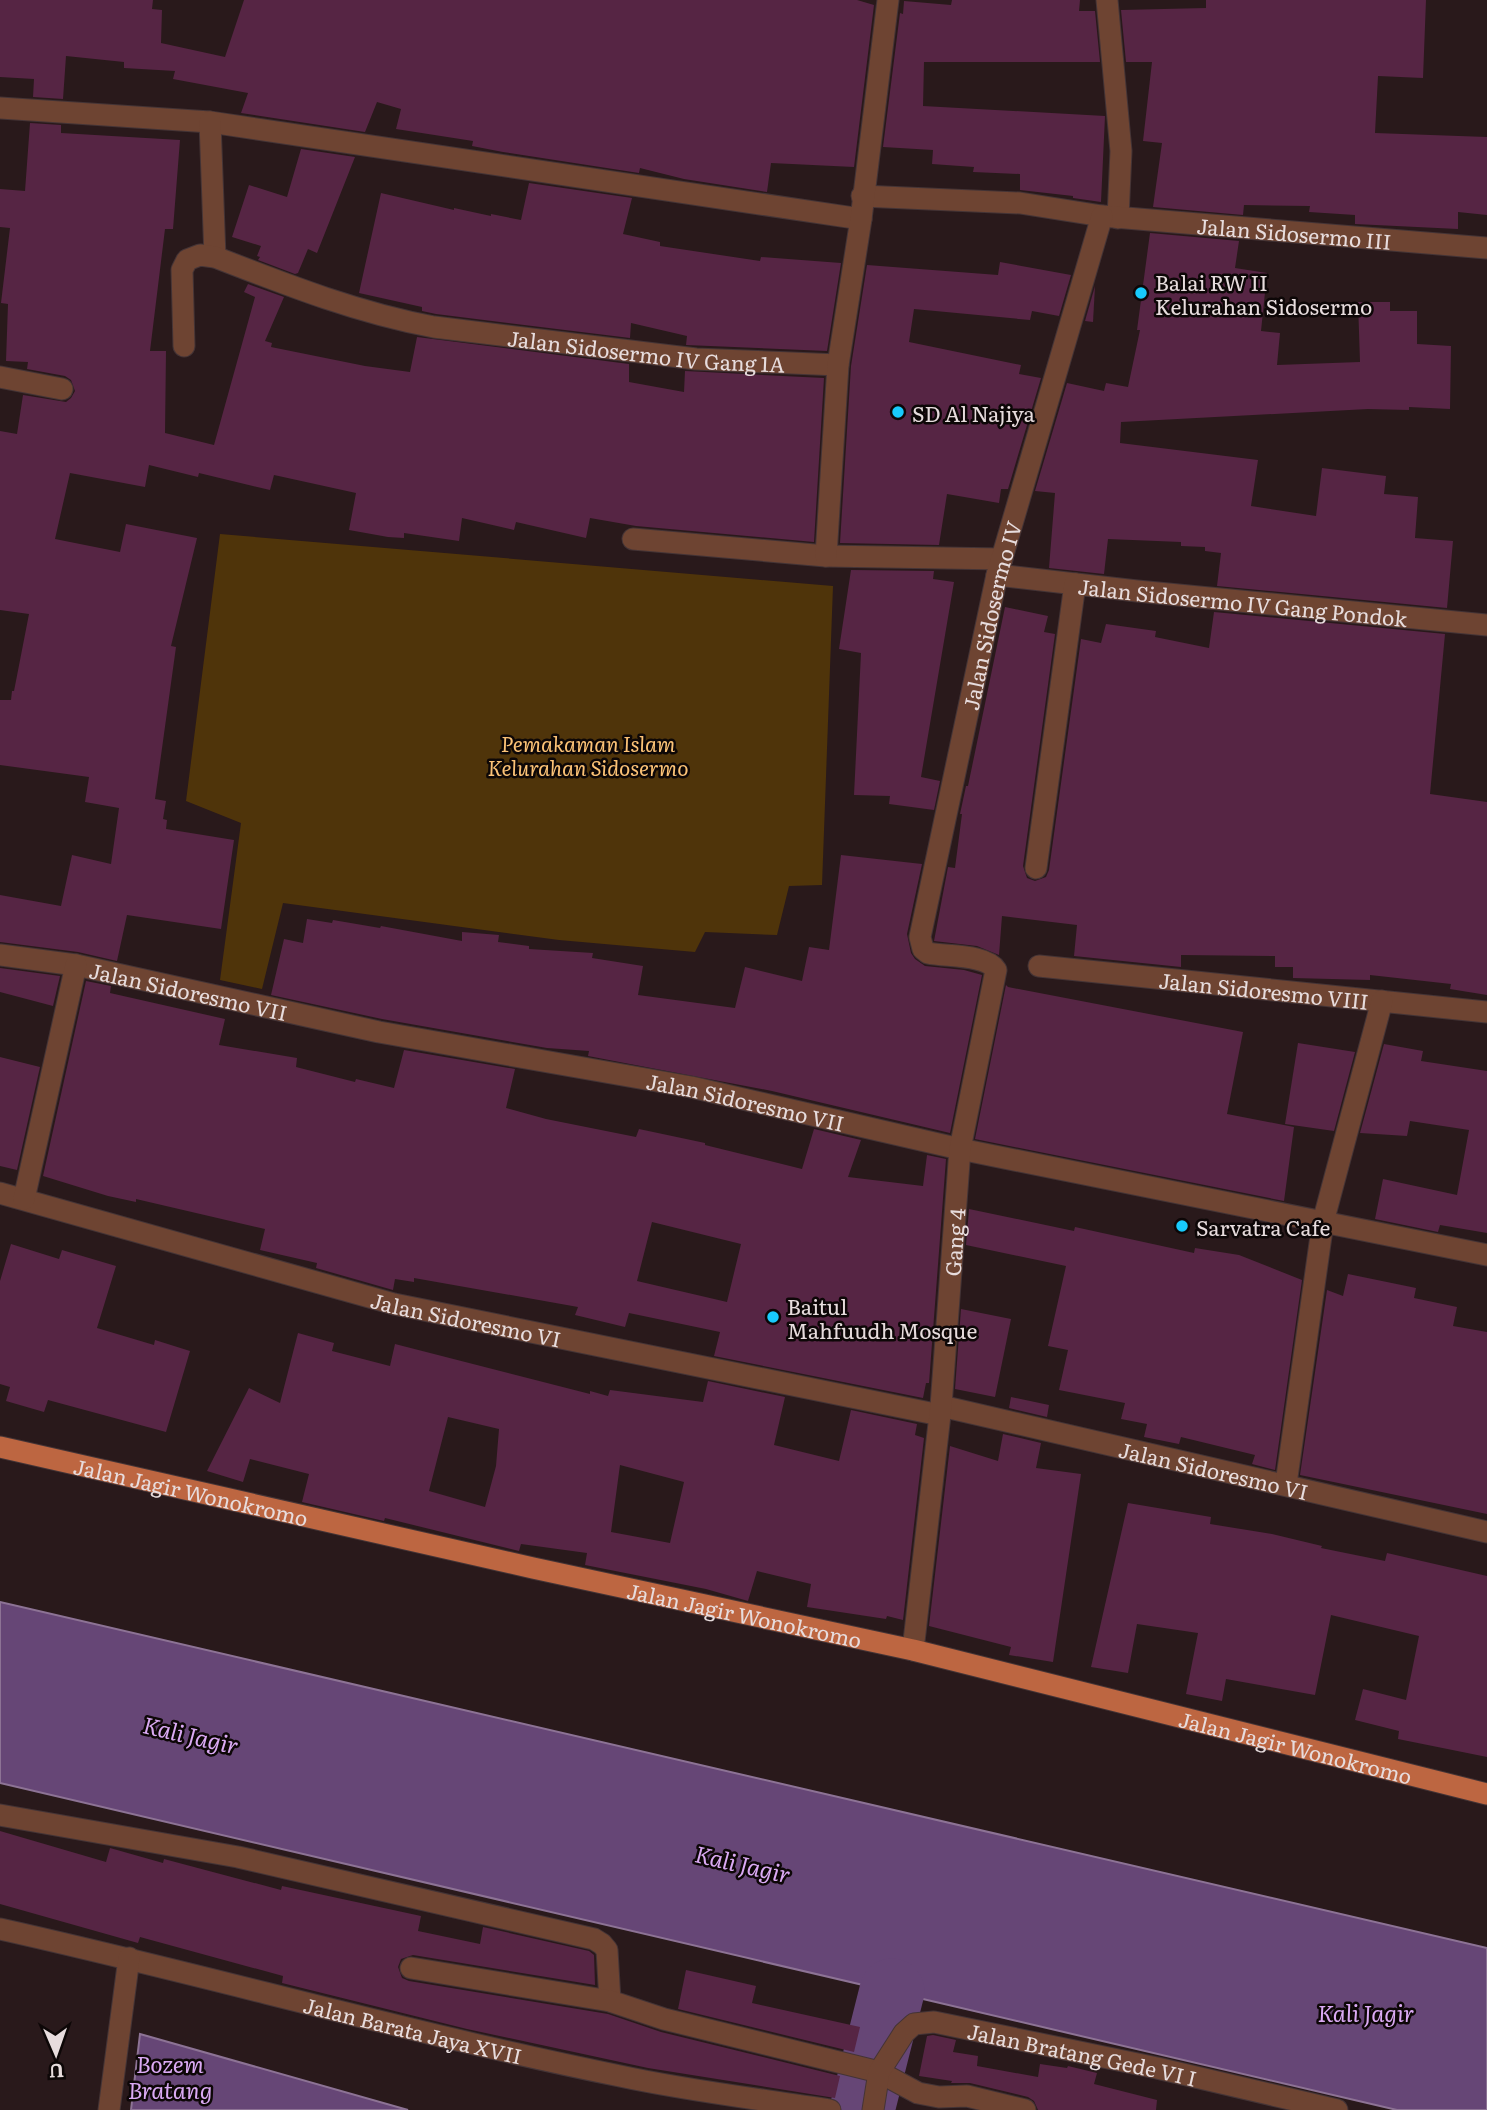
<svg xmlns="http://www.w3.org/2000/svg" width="1487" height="2110" viewBox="0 0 1487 2110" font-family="Literata,serif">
<rect width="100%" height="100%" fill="#29191b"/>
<polygon fill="#4f340a" points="220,534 833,586 822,885 789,886 777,935 705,932 695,952 559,940 283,903 262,989 220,980 241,823 186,801"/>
<g fill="#664676" stroke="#8d7395" stroke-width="2">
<polygon points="0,1602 1487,1948 1487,2110 1397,2110 0,1783"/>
<polygon points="140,2034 408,2110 131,2110"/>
</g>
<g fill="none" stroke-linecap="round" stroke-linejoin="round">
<polyline stroke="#664676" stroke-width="65" points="862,2110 892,1991"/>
</g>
<g fill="#562544" fill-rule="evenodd">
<polygon points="0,0 153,0 152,9 162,10 161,43 225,57 244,0 857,0 874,5 854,167 771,163 767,192 684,179 640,168 639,173 503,152 472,146 473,141 396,129 401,109 377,102 365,132 241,113 248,93 173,79 175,71 124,68 124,62 66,56 63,99 33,97 34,79 0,77"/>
<polygon points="952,0 1080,0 1079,11 1095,11 1100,62 924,62 923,106 1105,116 1101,202 1073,198 1073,196 1020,190 1020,174 973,172 974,167 932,164 933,150 883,147 900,13 903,14 904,1 951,5"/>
<polygon points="1206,0 1426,0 1423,78 1378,76 1375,133 1487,137 1487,215 1458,212 1458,229 1355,224 1355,215 1309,212 1310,206 1244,205 1243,215 1153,207 1162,143 1143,141 1152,62 1126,62 1121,10 1206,8"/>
<polygon points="30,123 61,125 61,133 180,140 173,229 165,229 150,351 166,351 165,433 214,445 255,297 244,292 248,284 284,297 265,341 272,343 271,347 365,366 410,372 417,337 629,364 629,382 684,392 685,371 824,378 814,542 636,526 590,518 586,538 516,522 514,530 462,518 459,541 404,533 404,538 388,537 349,530 356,493 274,475 270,490 199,473 198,477 149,465 145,487 70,473 55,539 120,552 126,524 197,538 171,646 176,647 155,799 166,801 163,819 167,820 166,829 234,840 221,929 127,915 117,961 78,952 0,942 0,895 61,906 72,855 111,864 119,808 85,802 89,777 0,765 0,700 11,700 12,691 14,691 29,614 0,610 0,431 17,434 23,395 66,402 71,398 75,391 71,380 65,376 27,369 28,362 6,361 8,304 1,303 10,228 0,227 0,189 25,191"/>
<polygon points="301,149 355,157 317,253 308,249 298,273 295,274 258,260 260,257 257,256 261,246 232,237 249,185 287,197"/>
<polygon points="529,183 632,198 623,234 660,242 660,246 760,261 761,257 841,263 827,351 686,345 687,336 631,323 630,338 436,314 422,311 422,307 359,293 381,193 454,210 454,208 491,216 491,214 521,220"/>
<polygon points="1150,233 1239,241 1235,268 1267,273 1261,331 1280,333 1277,365 1360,362 1358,302 1390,302 1390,311 1417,311 1417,344 1451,346 1450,409 1409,407 1409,410 1368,409 1121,422 1120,443 1258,460 1251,506 1316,516 1322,468 1386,476 1384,494 1418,497 1415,538 1453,541 1447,608 1217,586 1221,553 1205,551 1205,547 1181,546 1181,542 1108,539 1104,574 1049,568 1055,493 1035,491 1067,383 1104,391 1106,383 1128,387 1140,330 1137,330"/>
<polygon points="1000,262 1071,275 1059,316 1032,311 1030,320 914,309 909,342 1021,365 1019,374 1041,378 1008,489 1001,489 999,503 947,494 939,545 840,543 851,366 867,265 998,275"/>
<polygon points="1095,286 1093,322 1085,321"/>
<polygon points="851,570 934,571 933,579 954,582 921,777 940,781 934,810 889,804 890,796 854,795 861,653 839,649"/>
<polygon points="1005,607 1048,616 1044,632 1055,634 1023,866 1027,878 1035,881 1046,877 1049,870 1081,639 1101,643 1106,624 1156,631 1155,637 1209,648 1214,612 1445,634 1430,794 1487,802 1487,995 1450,989 1451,984 1370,975 1370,980 1293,978 1293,967 1275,967 1275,956 1181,955 1181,967 1074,956 1077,925 1002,916 999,955 977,946 934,941 948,867 955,868 962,814 960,814 966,786 968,786"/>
<polygon points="841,855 922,864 907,934 911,953 915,959 925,966 964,970 982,975 950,1133 772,1091 588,1056 589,1051 547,1048 382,1019 271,995 284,939 303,943 307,919 332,923 333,920 380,928 381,926 462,941 462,932 499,935 498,942 529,946 529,949 593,953 592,958 643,966 638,995 735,1008 745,967 802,981 809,947 829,950"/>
<polygon points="0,968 60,976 53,1006 0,992"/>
<path d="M86 981 111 986 110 993 225 1019 219 1045 297 1058 296 1067 355 1082 356 1079 394 1088 404 1050 515 1069 506 1108 546 1119 636 1137 639 1129 705 1143V1145L802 1169 814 1129 861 1140 848 1177 923 1186 927 1155 946 1159 929 1383H926L923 1398 714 1356 720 1332 629 1313 625 1327 575 1315 578 1307 414 1278V1282L395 1279 393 1290 316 1268 317 1263 260 1250 265 1229 136 1199V1202L108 1196 43 1176ZM652 1222 741 1244 727 1302 637 1281Z"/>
<polygon points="1006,985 1008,987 1243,1032 1227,1114 1294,1127 1284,1201 975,1139"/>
<polygon points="1298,1043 1355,1052 1334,1131 1285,1124"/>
<polygon points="1384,1044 1423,1051 1421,1061 1487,1071 1487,1233 1440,1225 1438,1232 1375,1219 1383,1179 1457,1195 1469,1130 1410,1121 1407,1136 1360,1133"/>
<polygon points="0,1057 40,1067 17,1170 0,1166"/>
<polygon points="969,1209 1074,1231 1075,1227 1194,1253 1195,1248 1239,1255 1302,1280 1275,1470 1252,1464 1255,1455 1181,1437 1179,1444 1144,1437 1147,1424 1121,1419 1125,1403 1059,1390 1068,1350 1048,1346 1066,1266 966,1245"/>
<polygon points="11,1244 59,1259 62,1250 116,1266 97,1328 154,1345 155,1340 190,1351 166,1432 48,1400 44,1412 6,1401 10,1387 0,1384 0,1281"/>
<polygon points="1348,1274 1416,1288 1414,1298 1457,1307 1453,1326 1487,1332 1487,1514 1300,1475 1327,1290 1343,1296"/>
<polygon points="961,1309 1011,1319 995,1397 955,1389"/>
<path d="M298 1333 334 1343 332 1351 390 1366 395 1344 590 1394V1391L608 1396 610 1390 703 1402 708 1381 785 1397 774 1445 839 1461 851 1410 917 1424 915 1435 924 1438 903 1620 887 1616 886 1619 807 1607 811 1584 757 1571 748 1601 706 1589 585 1565 587 1553 521 1544 519 1551 385 1518 384 1521 302 1502 309 1474 250 1459 243 1482 207 1471 249 1388 280 1403ZM448 1417 499 1429 496 1466 485 1507 429 1491ZM620 1465 684 1482 670 1543 611 1532Z"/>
<polygon points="1011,1397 1049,1405 1047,1417 1009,1408"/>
<polygon points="1003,1434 1041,1443 1036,1468 1081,1474 1053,1662 1009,1655 1011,1647 929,1626 950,1446 998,1461"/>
<polygon points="1128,1503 1211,1517 1210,1524 1272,1534 1322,1546 1321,1548 1385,1561 1387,1553 1487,1576 1487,1757 1398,1739 1399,1731 1355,1720 1363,1689 1406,1700 1419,1636 1331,1615 1315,1695 1226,1679 1222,1701 1186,1694 1198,1633 1137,1624 1128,1673 1091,1667"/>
<polygon points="0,1831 106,1862 110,1848 163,1863 164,1859 281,1890 282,1886 421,1916 418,1931 480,1944 483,1927 589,1951 594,1955 595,1985 413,1955 401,1959 398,1967 402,1978 409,1981 608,2014 661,2032 840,2076 835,2098 648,2068 467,2029 282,1983 283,1976 140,1937 138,1943 0,1904"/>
<polygon points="686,1970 756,1986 752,2003 860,2027 854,2052 678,2009"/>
<polygon points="933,2035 956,2040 953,2052 978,2056 977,2066 1038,2077 1040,2064 1067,2068 1068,2066 1097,2073 1094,2084 1157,2100 1156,2110 1038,2110 1034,2101 1028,2097 970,2083 951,2083 952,2081 919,2076 927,2036"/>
</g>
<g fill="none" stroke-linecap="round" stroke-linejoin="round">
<defs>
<g id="street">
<polyline points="1107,0 1121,151 1118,218"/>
<polyline points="0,108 210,122 861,219"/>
<polyline points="210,122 215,257"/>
<path id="s1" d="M862 196 1020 203 1102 216 1487 248"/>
<path id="s2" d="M184 346 182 270 187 260 200 255 215 257C287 285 358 313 434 327L696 359 838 365"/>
<polyline points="0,377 62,389"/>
<polyline points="633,539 826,556 1002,559"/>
<polyline points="826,556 838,365 861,219 888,0"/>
<path id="s3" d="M997 575 1137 591 1487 625"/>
<polyline points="1036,868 1075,584"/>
<path id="s4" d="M0 955 76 965 379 1032 691 1087 960 1149 1487 1255"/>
<path id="s5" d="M1039 966 1487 1012"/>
<path id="s6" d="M0 1193 394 1304 940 1415"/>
<polyline points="24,1199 76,965"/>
<path id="s7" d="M941 1406 1487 1532"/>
<polyline points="1286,1484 1323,1222 1382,1001"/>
<path id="s8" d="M913 1650 941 1406 960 1149 996 970C986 954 947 957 928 953L923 949 920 937 997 575 1102 216"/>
<polyline points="0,1815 238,1857 594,1939 602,1944 607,1950 610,2001"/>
<path id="s9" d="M0 1929C207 1975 412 2034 620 2076 689 2091 760 2099 830 2110"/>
<polyline points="411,1968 610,2001 664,2019 879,2072 918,2093 939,2097 967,2096 1025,2110"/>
<polyline points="109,2110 129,1958"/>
<path id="s10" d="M873 2110 879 2072 904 2033 914 2024 934 2022 1157 2068 1337 2110"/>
</g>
<g id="primary">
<path id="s11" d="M0 1447 533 1568 913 1650 1487 1794"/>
</g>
</defs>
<use href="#street" stroke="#443436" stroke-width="23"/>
<use href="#primary" stroke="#443436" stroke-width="23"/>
<use href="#street" stroke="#6e4432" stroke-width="21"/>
<use href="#primary" stroke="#bd6641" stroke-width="21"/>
</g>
<g fill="#18cafc" stroke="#0d0707" stroke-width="2.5">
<circle cx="1141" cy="293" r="7"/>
<circle cx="898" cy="412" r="7"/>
<circle cx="1182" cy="1226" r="7"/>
<circle cx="773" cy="1317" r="7"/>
</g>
<g text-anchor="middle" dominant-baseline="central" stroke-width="5" stroke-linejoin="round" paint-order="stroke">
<g font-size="21" fill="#e7dcdd" stroke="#0d0707">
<text stroke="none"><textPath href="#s1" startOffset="434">Jalan Sidosermo III</textPath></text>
<text stroke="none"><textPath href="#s2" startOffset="560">Jalan Sidosermo IV Gang 1A</textPath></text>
<text stroke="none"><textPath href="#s3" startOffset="247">Jalan Sidosermo IV Gang Pondok</textPath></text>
<text stroke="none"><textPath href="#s8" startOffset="1106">Jalan Sidosermo IV</textPath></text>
<text stroke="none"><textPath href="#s5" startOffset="226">Jalan Sidoresmo VIII</textPath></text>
<text stroke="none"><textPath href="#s4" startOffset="192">Jalan Sidoresmo VII</textPath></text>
<text stroke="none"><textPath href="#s4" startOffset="760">Jalan Sidoresmo VII</textPath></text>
<text stroke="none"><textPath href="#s8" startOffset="410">Gang 4</textPath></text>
<text stroke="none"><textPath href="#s6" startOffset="483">Jalan Sidoresmo VI</textPath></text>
<text stroke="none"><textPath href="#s7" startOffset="280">Jalan Sidoresmo VI</textPath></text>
<text stroke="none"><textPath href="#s11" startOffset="196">Jalan Jagir Wonokromo</textPath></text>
<text stroke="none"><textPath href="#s11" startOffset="763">Jalan Jagir Wonokromo</textPath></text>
<text stroke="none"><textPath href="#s11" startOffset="1330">Jalan Jagir Wonokromo</textPath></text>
<text stroke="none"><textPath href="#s9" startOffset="425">Jalan Barata Jaya XVII</textPath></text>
<text stroke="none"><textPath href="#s10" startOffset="270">Jalan Bratang Gede VI I</textPath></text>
</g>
<g font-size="21" fill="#e7dcdd" stroke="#0d0707" text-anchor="start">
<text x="1155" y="281">Balai RW II<tspan x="1155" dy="24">Kelurahan Sidosermo</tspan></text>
<text x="912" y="412">SD Al Najiya</text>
<text x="1196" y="1226">Sarvatra Cafe</text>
<text x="787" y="1305">Baitul<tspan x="787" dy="24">Mahfuudh Mosque</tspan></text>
</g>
<g font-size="21" font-style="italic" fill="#fbc276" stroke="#0d0707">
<text x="588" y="742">Pemakaman Islam<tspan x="588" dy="24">Kelurahan Sidosermo</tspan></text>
</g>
<g font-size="23" font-style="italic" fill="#dbaaf4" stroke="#0d0707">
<text transform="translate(191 1734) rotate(13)">Kali Jagir</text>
<text transform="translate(743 1863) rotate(13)">Kali Jagir</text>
<text x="1366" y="2012">Kali Jagir</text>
<text x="170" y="2063">Bozem<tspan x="170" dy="26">Bratang</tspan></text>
</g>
</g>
<g transform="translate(56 2054) rotate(178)" stroke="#0d0707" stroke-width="5" paint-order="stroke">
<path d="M0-5L12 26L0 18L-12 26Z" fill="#e7dcdd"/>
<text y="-10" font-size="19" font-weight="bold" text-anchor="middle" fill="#e7dcdd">U</text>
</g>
</svg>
